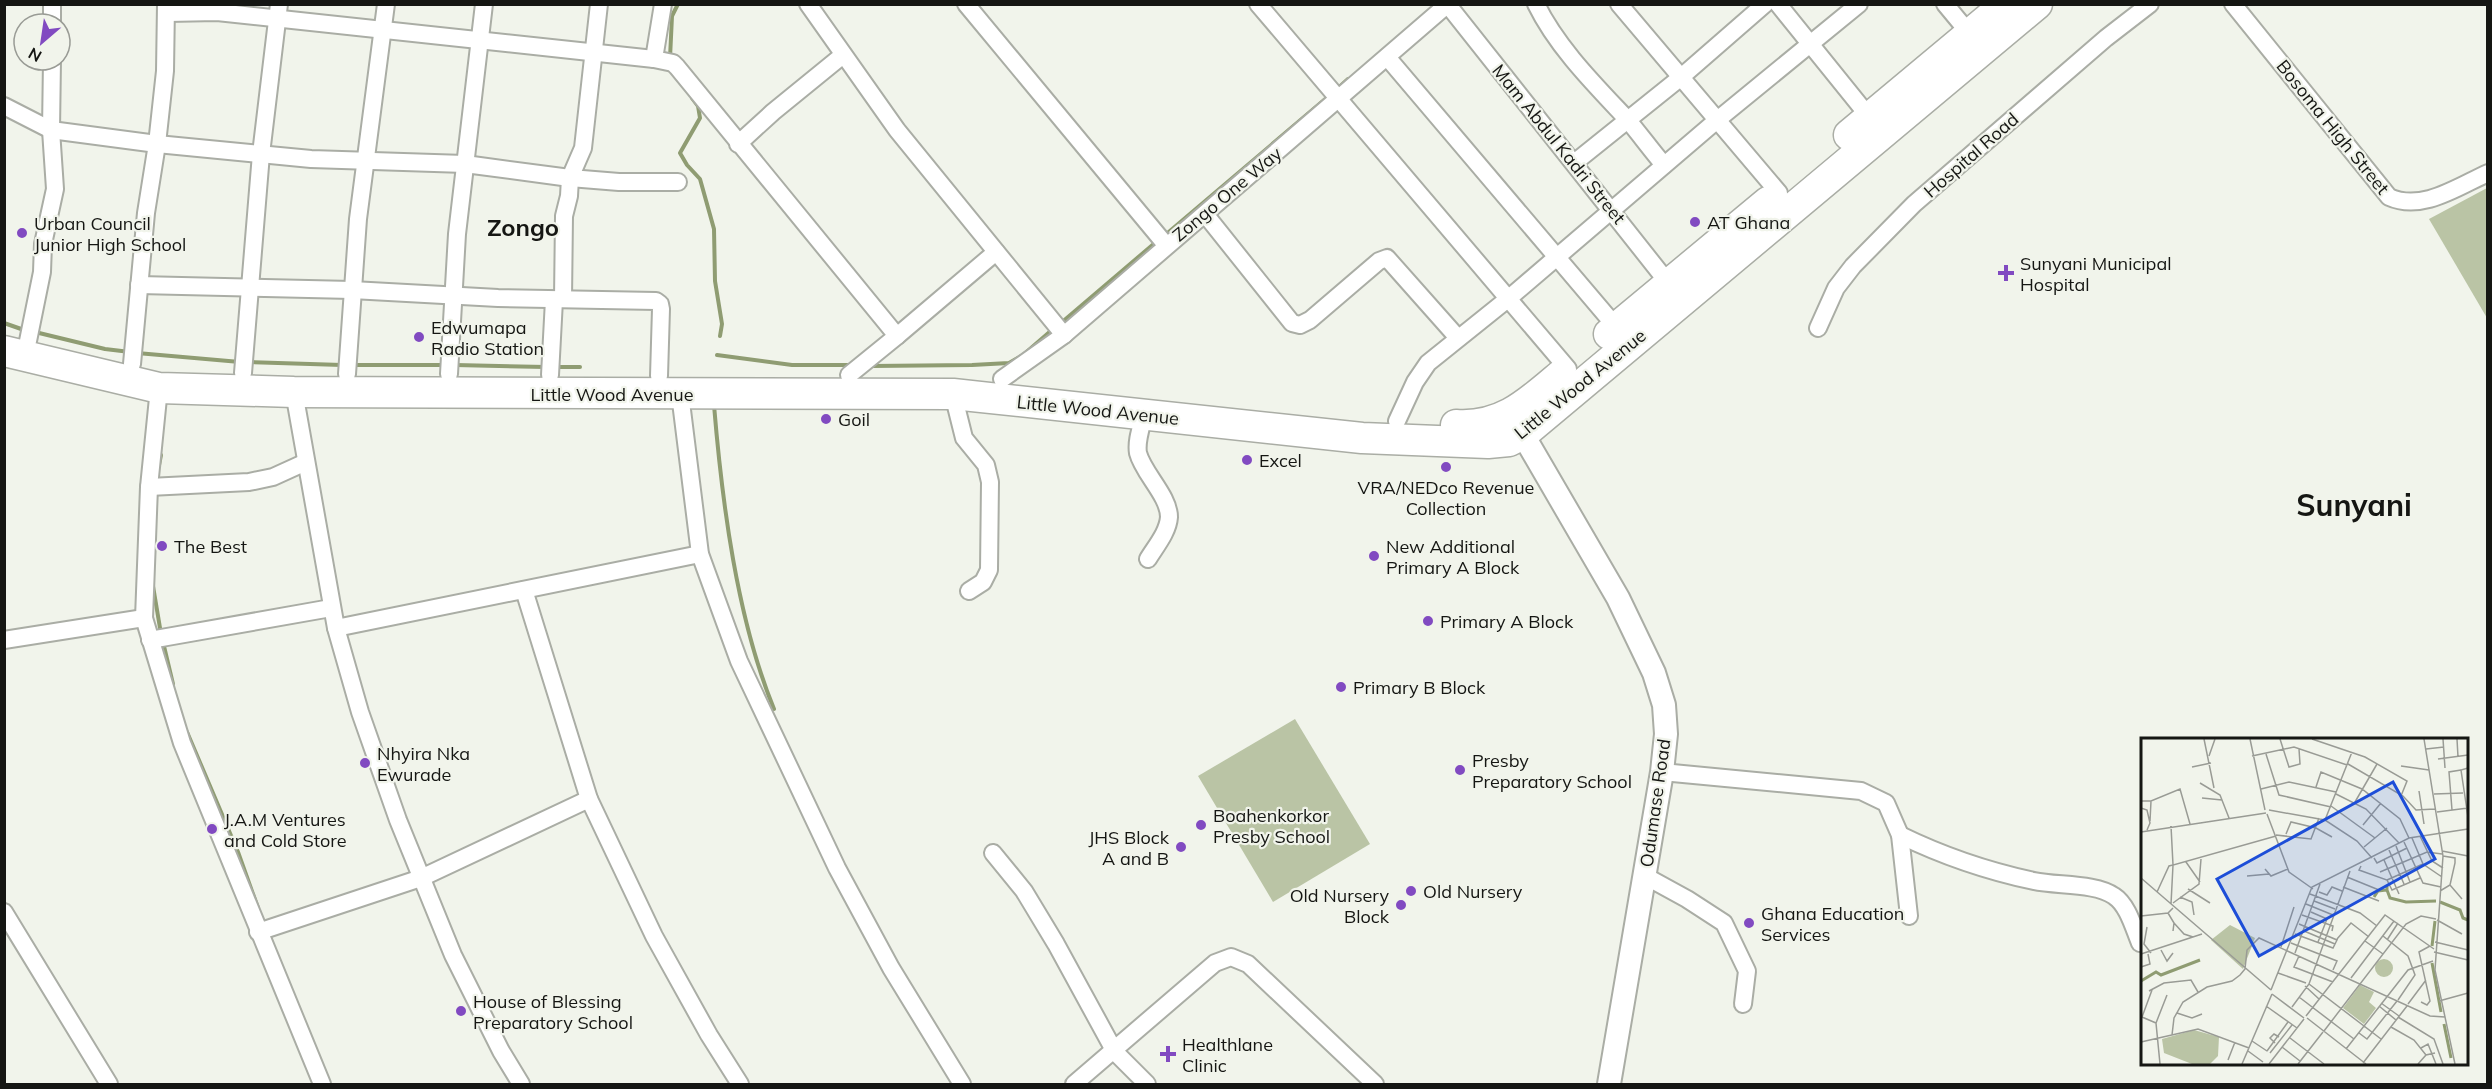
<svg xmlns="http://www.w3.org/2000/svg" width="2492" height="1089" viewBox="0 0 2492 1089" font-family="Mulish,sans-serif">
<rect width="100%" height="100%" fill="#f1f4eb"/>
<g fill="#bac4a5">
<polygon points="2487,188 2487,318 2429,219"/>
<polygon points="1295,719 1370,844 1273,902 1198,776"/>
</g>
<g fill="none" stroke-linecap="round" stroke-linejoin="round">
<g stroke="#8f9c72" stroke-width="4">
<polyline points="670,58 672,16 678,4"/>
<polyline points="1336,90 1348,79"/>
<polyline points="692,98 698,106 700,118 680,153 687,165 700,179 714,229 715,281 722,324 720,336"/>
<polyline points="1164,236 1330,95"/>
<polyline points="4,323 24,330"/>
<polyline points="1061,323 1156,242"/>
<polyline points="35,332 105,349 130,352"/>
<polyline points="137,353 240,362"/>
<polyline points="717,355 792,365 851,365"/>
<polyline points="248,362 342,365"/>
<polyline points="353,365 444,365"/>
<polyline points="455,365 546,367"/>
<polyline points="871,366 972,365 1009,363 1023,355 1053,329"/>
<polyline points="554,367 580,367"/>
<path d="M714 405C722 502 737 619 774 709"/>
<polyline points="159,465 161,455"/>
<polyline points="153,586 161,634"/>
<polyline points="163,642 173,684"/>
<polyline points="187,732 238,852 258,908"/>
</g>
<defs>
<g id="street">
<polyline points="663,4 654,59 673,63 677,67 897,336 849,375"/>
<polyline points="808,4 897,130 1064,335"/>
<polyline points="966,4 1166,245"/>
<polyline points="1258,4 1568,369"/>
<path d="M1536 4C1557 47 1594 84 1626 118 1639 133 1651 150 1664 165"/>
<polyline points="1619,4 1779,193"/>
<polyline points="1778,4 1870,118"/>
<polyline points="1945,4 1969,33"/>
<path d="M2233 4 2389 197C2422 212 2457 187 2488 173"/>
<polyline points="1448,5 1669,284"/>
<polyline points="168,13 217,12 654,59"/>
<polyline points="52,24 52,4"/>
<polyline points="1387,57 1617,328"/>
<polyline points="4,106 51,130 157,144 311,159 465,164 570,178 619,182 678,182"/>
<polyline points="738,144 773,112 843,55"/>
<polyline points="1574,163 1680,78 1765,4"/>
<polyline points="1205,214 1292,323 1300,325 1310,320 1379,261 1387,258 1458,338"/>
<polyline points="139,285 352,290 498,298 656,301 660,304 661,309 659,376"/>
<polyline points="563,299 564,216 569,196 570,178 583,148 599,4"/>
<polyline points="1818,328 1836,288 1853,266 1914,204 2106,38 2150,4"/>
<polyline points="897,336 996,252"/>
<polyline points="28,341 42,272 43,244 55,189 51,130 52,60"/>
<polyline points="132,364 146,213 157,144 165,71 166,5"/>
<polyline points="243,373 261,154 279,4"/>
<polyline points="347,374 358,219 386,4"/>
<polyline points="449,374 457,234 484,4"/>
<polyline points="550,375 554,300"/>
<polyline points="1002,379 1064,335 1448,4"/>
<polyline points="159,388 149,487 144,618 182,743 322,1084"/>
<polyline points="294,392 336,628 360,712 398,820 453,955 501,1051 521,1084"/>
<polyline points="680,394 700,554 739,661 837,868 891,968 962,1084"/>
<polyline points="953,394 964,438 986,465 990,482 989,570 983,582 969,591"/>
<path d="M1144 416C1141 428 1136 441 1138 453 1143 473 1169 496 1169 517 1168 532 1156 546 1148 559"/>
<polyline points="1397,421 1415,382 1428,363 1509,298 1716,121 1859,4"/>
<polyline points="149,487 249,482 273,477 306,462"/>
<polyline points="524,590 589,799 654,936 709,1035 740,1084"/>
<polyline points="336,628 700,554"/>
<polyline points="4,640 144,618"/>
<polyline points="150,640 331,608"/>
<polyline points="1662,772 1861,791 1886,803 1900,835 1909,916"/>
<path d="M1900 835C1943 856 1987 871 2034 881 2057 886 2096 883 2114 896 2128 905 2134 929 2140 943"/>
<polyline points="993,853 1024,891 1056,944 1115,1052 1147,1084"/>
<polyline points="1645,876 1687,899 1724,923 1747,971 1743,1004"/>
<polyline points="4,912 109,1084"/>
<polyline points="258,932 421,878 589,799"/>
<polyline points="1074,1084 1215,963 1231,957 1248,964 1375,1084"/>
</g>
<polyline id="secondary" points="1515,421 1618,598 1654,673 1664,705 1666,734 1662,772 1609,1084"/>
<g id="highway">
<polyline points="1849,135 2006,4"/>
<polyline points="1609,334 1768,202"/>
<polyline points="4,351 159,388 294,392 953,394 1362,438 1488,443 1509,441 1523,434 2037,4"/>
<path d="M1456 425C1502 428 1528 403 1561 375"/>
</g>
</defs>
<use href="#street" stroke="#aaada5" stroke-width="20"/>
<use href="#secondary" stroke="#aaada5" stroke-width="26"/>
<use href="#highway" stroke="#aaada5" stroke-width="33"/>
<use href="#street" stroke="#fff" stroke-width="16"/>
<use href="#secondary" stroke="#fff" stroke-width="22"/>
<use href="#highway" stroke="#fff" stroke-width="30"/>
</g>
<g fill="#814ac1" stroke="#f1f4eb" stroke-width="2">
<circle cx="1695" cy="222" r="6"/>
<circle cx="22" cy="233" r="6"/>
<path d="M2003 264h6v6h6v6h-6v6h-6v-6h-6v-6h6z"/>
<circle cx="419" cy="337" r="6"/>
<circle cx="826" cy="419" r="6"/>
<circle cx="1247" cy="460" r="6"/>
<circle cx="1446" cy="467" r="6"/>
<circle cx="162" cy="546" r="6"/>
<circle cx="1374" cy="556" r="6"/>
<circle cx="1428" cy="621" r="6"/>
<circle cx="1341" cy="687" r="6"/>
<circle cx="365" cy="763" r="6"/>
<circle cx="1460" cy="770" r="6"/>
<circle cx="1201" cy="825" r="6"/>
<circle cx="212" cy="829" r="6"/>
<circle cx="1181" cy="847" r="6"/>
<circle cx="1411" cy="891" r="6"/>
<circle cx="1401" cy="905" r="6"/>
<circle cx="1749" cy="923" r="6"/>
<circle cx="461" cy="1011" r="6"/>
<path d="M1165 1045h6v6h6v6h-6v6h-6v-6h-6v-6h6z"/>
</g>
<g text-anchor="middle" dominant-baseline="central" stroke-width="4.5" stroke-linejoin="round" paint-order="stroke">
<g font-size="18" fill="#151613" stroke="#f1f4eb">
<text transform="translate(2333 127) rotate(51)">Bosoma High Street</text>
<text transform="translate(1559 144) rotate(51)">Mam Abdul Kadri Street</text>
<text transform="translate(1971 155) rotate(-41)">Hospital Road</text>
<text transform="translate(1227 194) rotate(-40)">Zongo One Way</text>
<text transform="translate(1580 384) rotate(-39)">Little Wood Avenue</text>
<text x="612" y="394">Little Wood Avenue</text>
<text transform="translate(1098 410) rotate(6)">Little Wood Avenue</text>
<text transform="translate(1655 803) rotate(-82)">Odumase Road</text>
</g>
<g font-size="18" fill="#151613" stroke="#f1f4eb" text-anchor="start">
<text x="1707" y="222">AT Ghana</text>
<text x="34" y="223">Urban Council<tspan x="34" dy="21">Junior High School</tspan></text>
<text x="2020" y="263">Sunyani Municipal<tspan x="2020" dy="21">Hospital</tspan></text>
<text x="431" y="327">Edwumapa<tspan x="431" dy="21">Radio Station</tspan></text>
<text x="838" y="419">Goil</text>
<text x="1259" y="460">Excel</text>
<text x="1446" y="487" text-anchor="middle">VRA/NEDco Revenue<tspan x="1446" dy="21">Collection</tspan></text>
<text x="174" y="546">The Best</text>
<text x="1386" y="546">New Additional<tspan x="1386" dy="21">Primary A Block</tspan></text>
<text x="1440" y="621">Primary A Block</text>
<text x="1353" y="687">Primary B Block</text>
<text x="377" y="753">Nhyira Nka<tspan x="377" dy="21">Ewurade</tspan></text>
<text x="1472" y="760">Presby<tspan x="1472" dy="21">Preparatory School</tspan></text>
<text x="1213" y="815">Boahenkorkor<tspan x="1213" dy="21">Presby School</tspan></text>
<text x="224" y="819">J.A.M Ventures<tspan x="224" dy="21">and Cold Store</tspan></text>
<text x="1169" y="837" text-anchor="end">JHS Block<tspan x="1169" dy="21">A and B</tspan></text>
<text x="1423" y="891">Old Nursery</text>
<text x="1389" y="895" text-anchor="end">Old Nursery<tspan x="1389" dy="21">Block</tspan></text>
<text x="1761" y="913">Ghana Education<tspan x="1761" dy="21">Services</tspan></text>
<text x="473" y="1001">House of Blessing<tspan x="473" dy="21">Preparatory School</tspan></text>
<text x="1182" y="1044">Healthlane<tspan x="1182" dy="21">Clinic</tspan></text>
</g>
<g font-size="24" font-weight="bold" fill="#151613" stroke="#f1f4eb">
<text x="523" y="227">Zongo</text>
</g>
<g font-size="30" font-weight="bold" fill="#151613" stroke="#f1f4eb">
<text x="2354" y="505">Sunyani</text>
</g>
</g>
<g transform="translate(2141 738)">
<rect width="327" height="327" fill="#f1f4eb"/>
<path d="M89 187 114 200 102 231 70 202ZM234 230a9 9 0 1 1 18 0a9 9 0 1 1-18 0ZM219 247 233 254 228 264 235 270 223 286 202 270ZM53 292 78 299 77 318 69 326H51L23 315 21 301Z" fill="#bac4a5"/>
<path fill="none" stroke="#8f9c72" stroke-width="3" d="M246 152 249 160 265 164 295 163M233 159 237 153 246 152V147M299 164 319 172 322 180 327 182M291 208 294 183M291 225 300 274M0 243 15 234 20 237 59 222M303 286 310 320"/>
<path fill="none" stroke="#999b95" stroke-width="1.5" d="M63 1 73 50M109 1 124 72M139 1 148 29 159 26 158 11M171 1 224 19 266 43 260 58M283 1 302 118 294 232 314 326M302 1 304 30M316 1 317 19M285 11 303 9M125 16 138 57 190 69M68 18 74 1M111 18 153 9 206 27M297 21 327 17M207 26 262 58 275 72 294 71M260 28 288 32M51 29 70 25M327 30 320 32 327 79M59 45 79 57 88 80M175 49 180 34 221 51 259 81 268 100M120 51 148 44 195 54M278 53 283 86M195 56 225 71 258 105M293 56 322 55M61 60 81 62M0 63H10L39 51 49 86M214 64 236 26M190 68 234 100M0 70 6 72 9 85 6 92M128 72 184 82 216 103 231 120M311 72 308 34 320 32M296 74 327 70M126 76 148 134 172 151M184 82 211 14M9 83 10 63M222 87 240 65M0 94 125 75M145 96 150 84 175 90 191 99M135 97 170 101 178 80M279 98 291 123 302 130M271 100 282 126 301 139M263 104 282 145 300 149M255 108 269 144M223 109 246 90M248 112 263 146M301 113 327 118M233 120 236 125 266 110M243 122 258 156M45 124 59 144M220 128 218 132 246 142 251 152 279 140M124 131 130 138 147 131M239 134 286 114 301 116M106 138 128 136M206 139 238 152M0 140 130 252M246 142 282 126M309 147 321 161M202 149 238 163M47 151 69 165M299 153 309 147 314 125V120L302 118M16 154 28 128 32 127 30 88M178 154 186 157 191 149 201 153M169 156 219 175 236 188M39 159 51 164 53 177M173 163 194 171M32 165 58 146 60 121M30 166 32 127 135 98M165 166 192 177M170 174 186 181 177 204M27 175 33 185 32 193M161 177 192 188 191 193M0 178 27 175 32 170M296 182 321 196M33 185 43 196 52 199M6 189 3 206 10 215M163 193 194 206M154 196 192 210 196 202 158 186M242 198 267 218 274 237 257 262M196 201 210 185 228 199M246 202 257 185M224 203 242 216M294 204 327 212M150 205 196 223 192 232M140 209 153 169M20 212 26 223 32 215M293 214 327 222M154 215 179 146M0 216 61 196M158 218 153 229 192 244M0 229 9 226 7 216M137 235 165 245M210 240 253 183M168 246 240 301M164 248 178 261M11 252 1 279 15 285M130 252 171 149 268 100 327 91M8 253 23 245 50 242 57 254M131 256 163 280M158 259 213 301M298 263 327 255M280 264 286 267 289 263 278 214 289 208M240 265 258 278M267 266 285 242M125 268 156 290M238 268 255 282M151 269 168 246 209 133M36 275 51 280 61 276M165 278 244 177 293 211M257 279 293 301 302 326M166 280 225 326M250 289 273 302 285 317M183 293 265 186 280 178 295 181M218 295 226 301 256 263M31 297 33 280 42 264 66 249 91 243 99 237 104 231 106 212 118 200 289 278 304 279M149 300 183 326M111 303 126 313M0 304 57 291 108 310M134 305 129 300 133 296 138 299M141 309 159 323M280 310 287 306 295 326M205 311 267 232 292 223M107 313 122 324M126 313 147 284M129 315 151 287M87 322 94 304M222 325 266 268M19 326 15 285 26 257M101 326 131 256M128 326 163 281M157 326 182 294M277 326 285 317 294 315"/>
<path fill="#1d4ed8" fill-opacity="0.15" stroke="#1d4ed8" stroke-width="3" d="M252 44 294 121 118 218 76 141Z"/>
<rect width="327" height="327" fill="none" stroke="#151613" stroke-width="3"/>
</g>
<rect width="2492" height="1089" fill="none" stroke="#151613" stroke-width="12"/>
<g transform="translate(42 42) rotate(209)"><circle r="28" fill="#f1f4eb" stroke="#999b95" stroke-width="1.5"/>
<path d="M0-4.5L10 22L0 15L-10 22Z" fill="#814ac1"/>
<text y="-9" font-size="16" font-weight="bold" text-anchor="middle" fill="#151613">N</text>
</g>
</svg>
